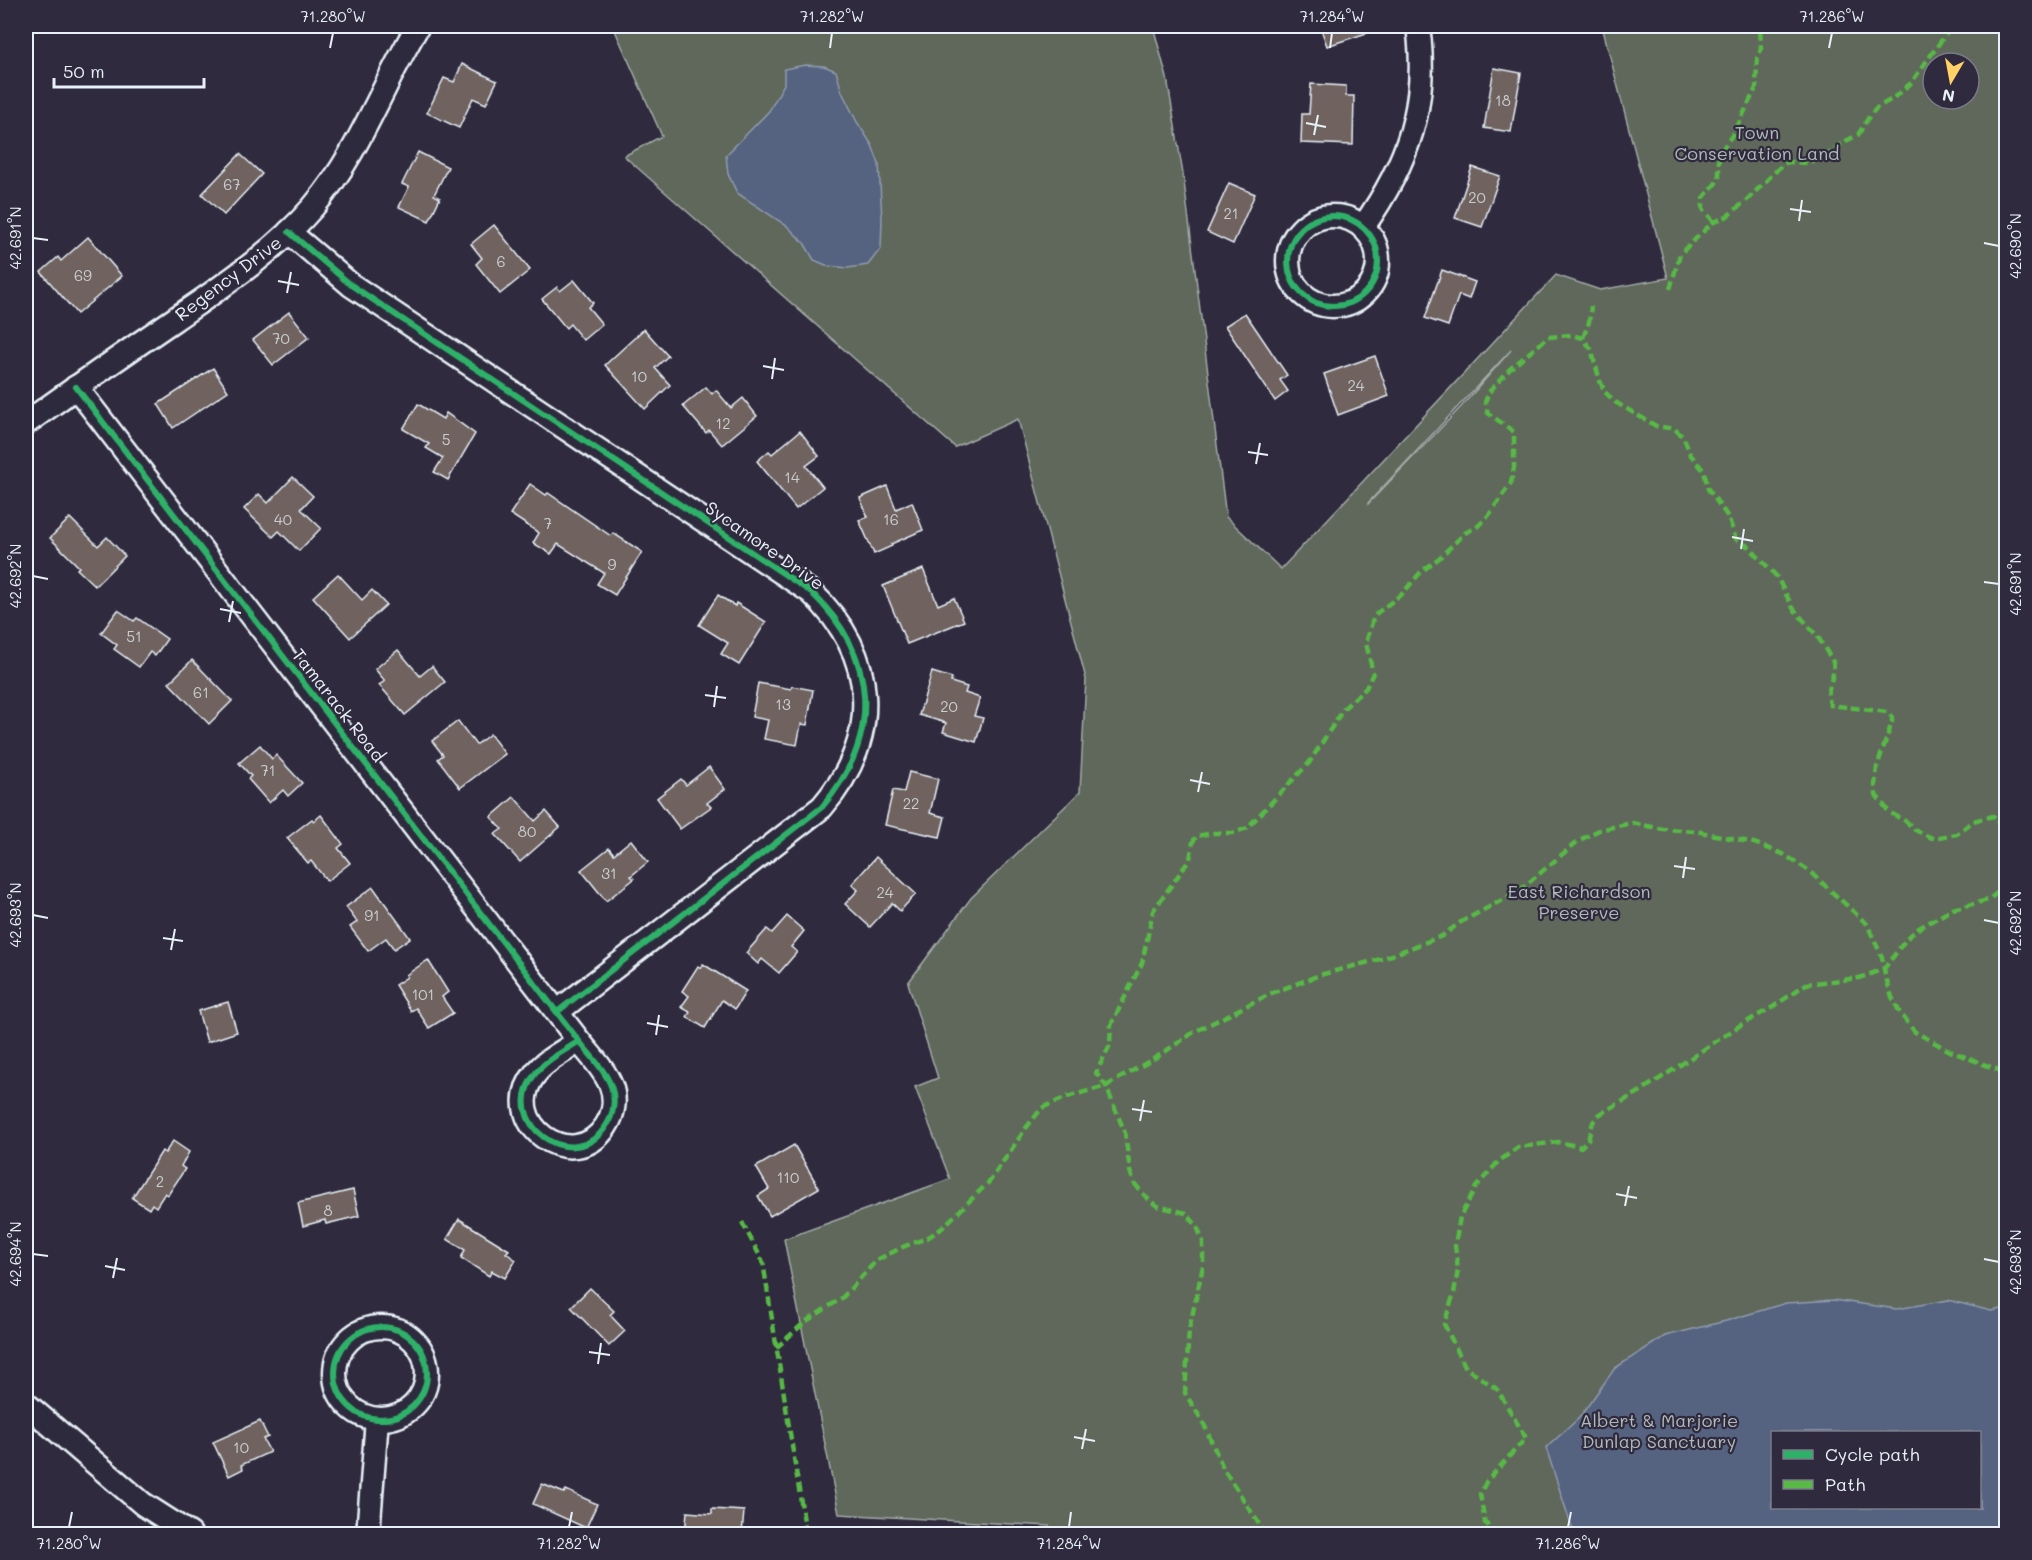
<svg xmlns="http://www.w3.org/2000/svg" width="2032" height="1560" viewBox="0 0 2032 1560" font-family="Mali,sans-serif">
<rect width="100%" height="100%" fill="#2f2a3d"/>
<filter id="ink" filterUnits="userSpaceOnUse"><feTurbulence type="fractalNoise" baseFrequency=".0167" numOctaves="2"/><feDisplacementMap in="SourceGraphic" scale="12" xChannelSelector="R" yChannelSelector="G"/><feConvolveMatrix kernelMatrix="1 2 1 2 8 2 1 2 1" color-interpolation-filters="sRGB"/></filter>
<g filter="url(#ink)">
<path fill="#5e675a" stroke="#a3aca9" stroke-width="1.5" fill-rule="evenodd" d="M613 26H1153L1167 78 1183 174 1226 517 1281 569 1556 275 1600 290 1668 278 1602 26H2006V1534H1051L1049 1526 839 1514 784 1239 950 1179 915 1087 938 1078 908 983 971 898 1080 792 1086 679 1018 419 955 447 624 156 662 136ZM1933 63H1969V99H1933ZM1511 350 1461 407 1368 504V503ZM1772 1432H1980V1508H1772Z"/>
<g fill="#566480" stroke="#909cb0" stroke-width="1.5" fill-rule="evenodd">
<polygon points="805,65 824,66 836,71 842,92 857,122 872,145 879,164 882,220 881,248 868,265 848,268 828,266 814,260 804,243 787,226 737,193 728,174 726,155 769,111 784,84 784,69"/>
<path d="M1834 1300 1897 1309 1948 1300 1991 1311 2006 1308V1534H1574L1546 1448 1579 1418 1615 1368 1665 1336 1726 1321 1786 1303ZM1772 1432H1980V1508H1772Z"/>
</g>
<g fill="#70635f" stroke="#e8f1f8" stroke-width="1.5">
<polygon points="1320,26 1379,26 1379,29 1327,46"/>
<polygon points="462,64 497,81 486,104 473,98 459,128 427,113 444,78 454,82"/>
<polygon points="1494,68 1521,73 1511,132 1484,128"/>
<polygon points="1311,84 1346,86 1346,96 1354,96 1353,145 1301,143 1302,114 1309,114"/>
<polygon points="418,152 448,167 434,195 440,198 429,221 399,207 409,187 402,184"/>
<polygon points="240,154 262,174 224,215 202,194"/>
<polygon points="1472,167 1500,176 1482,227 1455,218"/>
<polygon points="1229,183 1255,194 1233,244 1207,232"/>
<polygon points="494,225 530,270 500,294 476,264 482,258 471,244"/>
<polygon points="88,237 122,276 77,314 41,272 58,257 61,261"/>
<polygon points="1442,270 1475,282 1469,299 1459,295 1448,326 1425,318"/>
<polygon points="574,280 593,303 588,307 602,324 583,340 570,324 566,328 542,299 557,287 560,291"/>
<polygon points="289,312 309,337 273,365 253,340"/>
<polygon points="1245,313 1287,375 1280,380 1288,391 1275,401 1225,326"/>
<polygon points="644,329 668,356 655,368 670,385 645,409 605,365"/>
<polygon points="1375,356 1389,396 1338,415 1324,374"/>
<polygon points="213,368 228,391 173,428 158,404"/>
<polygon points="706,387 712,394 716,390 731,408 743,398 757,416 722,445 709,430 706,433 683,406"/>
<polygon points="418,404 443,419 446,413 475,434 448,480 434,472 443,458 426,448 429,444 403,429"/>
<polygon points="800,431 819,456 806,466 823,487 796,509 757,461 769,451 772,454"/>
<polygon points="293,477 313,496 301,509 321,528 299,551 279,531 273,537 244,509 259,494 268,503"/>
<polygon points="530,484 546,495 548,493 611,536 613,533 642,552 615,595 597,584 604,573 558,544 551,554 533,543 539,533 510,514"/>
<polygon points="887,486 896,509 912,502 923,530 891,544 892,546 874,554 859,520 868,517 860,498"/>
<polygon points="70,518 98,546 107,537 125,556 95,586 77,569 79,567 50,538"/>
<polygon points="923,569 938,605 954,598 964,621 907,644 883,586"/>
<polygon points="338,574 362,600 372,590 386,605 350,638 313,597"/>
<polygon points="718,595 735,606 736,603 766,622 739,665 721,654 728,643 699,625"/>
<polygon points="118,610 134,621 137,618 167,639 155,656 150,652 139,667 114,649 117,645 101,633"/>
<polygon points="398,650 420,676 432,666 445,682 405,715 379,685 385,681 375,669"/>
<polygon points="192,660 232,701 209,724 169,683"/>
<polygon points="932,672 952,678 951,682 967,687 965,693 980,698 974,716 983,718 976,742 943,732 946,723 919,715"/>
<polygon points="758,683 791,689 792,686 813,690 807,725 801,724 797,745 764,739 768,720 752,717"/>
<polygon points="458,721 476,745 490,734 505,754 460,788 438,759 443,755 432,741"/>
<polygon points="260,745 272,759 276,755 302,783 288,796 283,790 269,803 248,779 251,776 239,763"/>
<polygon points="709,767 725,789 707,803 711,807 680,829 657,798 681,779 686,785"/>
<polygon points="909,772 938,779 930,813 945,817 940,837 885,825 893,790 904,792"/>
<polygon points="514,797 535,821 546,811 560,827 520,862 495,834 502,829 491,817"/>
<polygon points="321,815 343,844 338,848 350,863 327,881 311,861 308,863 287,838 312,819 314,821"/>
<polygon points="631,840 648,862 631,876 634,879 606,901 581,870 609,848 614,854"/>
<polygon points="876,857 916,894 900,911 892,903 870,927 845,904 858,890 852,884"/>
<polygon points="373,887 410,938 394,949 386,938 368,951 350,927 357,922 346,907"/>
<polygon points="787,916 804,931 791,947 797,952 779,973 762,959 758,964 746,953 767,929 772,933"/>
<polygon points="428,960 448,992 442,997 453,1013 429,1028 416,1008 411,1011 395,985 407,977 406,975"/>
<polygon points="703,964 746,991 735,1009 722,1000 705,1028 687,1017 690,1012 681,1007 689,996 682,991 698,966 701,968"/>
<polygon points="228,1002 237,1032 207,1042 198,1011"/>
<polygon points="173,1141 189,1152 181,1166 185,1169 168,1195 165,1193 156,1207 152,1204 149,1209 132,1198 162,1151 165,1153"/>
<polygon points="794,1145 819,1188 770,1216 758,1196 769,1189 756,1167"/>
<polygon points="353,1190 359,1216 326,1224 325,1220 303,1226 298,1203"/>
<polygon points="459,1219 509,1250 506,1253 516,1260 505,1278 492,1271 489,1276 461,1258 465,1250 447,1239"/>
<polygon points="590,1288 614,1311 610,1315 625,1331 609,1346 571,1307"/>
<polygon points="260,1421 268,1437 263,1439 270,1452 241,1465 243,1469 229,1476 213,1442"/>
<polygon points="542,1484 564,1493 566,1490 597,1504 586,1528 533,1504"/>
<polygon points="712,1509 744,1511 742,1534 685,1534 687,1512 712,1514"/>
</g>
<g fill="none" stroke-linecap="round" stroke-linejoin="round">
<defs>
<g id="minor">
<circle cx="1333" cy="261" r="45"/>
<path d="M1363 227C1408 163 1429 104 1418 26"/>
<path d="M289 232 351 285 811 592C878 656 882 737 822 807L557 1012"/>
<path d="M76 387 579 1041C590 1055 605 1070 611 1086 616 1099 614 1114 606 1126 573 1177 497 1122 535 1074 545 1060 565 1051 579 1041"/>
<path d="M26 423C75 388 125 353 175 319 224 285 274 252 313 207 359 154 382 85 418 26"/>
<circle cx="381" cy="1373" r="46"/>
<polyline points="26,1404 143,1504 190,1534"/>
<polyline points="368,1534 377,1419"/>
</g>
</defs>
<use href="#minor" stroke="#e8f1f8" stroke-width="27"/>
<use href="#minor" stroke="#2f2a3d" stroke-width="22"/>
<g stroke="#58b947" stroke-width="4.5" stroke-dasharray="9 4.5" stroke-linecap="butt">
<polyline points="1714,222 1703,209 1703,198 1716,183 1719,177 1719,154 1735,131 1756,88 1757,59 1761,49 1760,26"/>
<polyline points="1670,289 1680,254 1712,223 1726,217 1746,201 1782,165 1788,162 1807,163 1823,158 1844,142 1858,135 1870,115 1878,107 1892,99 1911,83 1946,34 1958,26"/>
<polyline points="1583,338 1589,322 1591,306"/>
<polyline points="742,1222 763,1262 806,1534"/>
<polyline points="776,1348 805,1322 842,1298 877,1260 905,1246 927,1238 941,1229 990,1181 1026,1128 1042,1108 1067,1097 1106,1086 1160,1055 1194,1032 1272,993 1320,975 1384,958 1442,936 1461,922 1519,891 1578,841 1599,830 1632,823 1663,829 1696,831 1754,843 1783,854 1808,870 1867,924 1882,957 1885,975 1892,997 1900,1013 1915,1032 1950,1051 2006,1073"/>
<polyline points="1268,1534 1263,1530 1223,1468 1203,1422 1185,1393 1189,1330 1203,1266 1203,1242 1197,1226 1186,1213 1157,1206 1146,1197 1134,1183 1130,1171 1125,1133 1106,1086 1096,1073 1110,1045 1111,1025 1142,963 1153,911 1190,859 1193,842 1196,836 1214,833 1233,833 1247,828 1309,763 1344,708 1366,688 1373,673 1366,643 1373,619 1377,613 1403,593 1420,573 1439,558 1465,533 1478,526 1489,515 1511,483 1514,467 1514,432 1488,413 1485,402 1489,392 1510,369 1548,337 1571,335 1583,338 1591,349 1600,381 1605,392 1615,402 1656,426 1675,429 1684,438 1690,454 1704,471 1708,489 1728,517 1736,539 1749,547 1777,577 1793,608 1818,637 1833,662 1834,669 1828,694 1830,705 1887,712 1892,717 1892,722 1877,767 1875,785 1876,795 1889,812 1907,822 1915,830 1932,838 1957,834 1973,821 1993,816 1997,819 2006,848"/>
<polyline points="1500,1534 1485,1523 1480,1494 1486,1482 1526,1438 1497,1389 1466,1368 1444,1324 1454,1293 1458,1270 1455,1245 1460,1217 1476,1187 1498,1162 1518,1147 1559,1142 1581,1147 1588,1140 1593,1122 1600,1114 1641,1091 1739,1026 1773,1007 1806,984 1859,978 1884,969 1907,938 1919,928 1953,909 1988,900 2006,886"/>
</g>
<defs>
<g id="cycleway">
<circle cx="1333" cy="261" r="45"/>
<path d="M289 232 351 285 811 592C878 656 882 737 822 807L557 1012"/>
<path d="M76 387 579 1041C590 1055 605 1070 611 1086 616 1099 614 1114 606 1126 573 1177 497 1122 535 1074 545 1060 565 1051 579 1041"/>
<circle cx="381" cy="1373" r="46"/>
</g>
</defs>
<use href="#cycleway" stroke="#2f2a3d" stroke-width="10"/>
<use href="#cycleway" stroke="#2db169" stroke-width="6"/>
</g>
</g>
<path fill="none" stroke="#e8f1f8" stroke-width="2" d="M330 48 333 33M830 48 832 33M1330 48 1332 33M1829 48 1832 33M1306 123 1326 127M1314 135 1318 115M1790 209 1811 212M1799 221 1802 200M33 238 48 240M1984 243 1999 246M278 281 299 285M287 293 291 272M763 366 784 370M772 379 775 358M1248 452 1268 455M1256 464 1260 443M1732 537 1753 541M1741 549 1744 529M33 576 48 579M1984 582 1999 584M220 609 241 613M229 622 233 601M705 695 726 698M714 707 717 686M1190 780 1210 784M1198 792 1202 772M1674 866 1695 869M1683 878 1686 857M33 915 48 918M1984 920 1999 923M163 938 183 941M171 950 175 929M647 1023 668 1027M656 1035 659 1015M1132 1109 1152 1112M1140 1121 1144 1100M1616 1194 1637 1198M1625 1206 1629 1186M33 1254 48 1256M1984 1259 1999 1262M105 1266 125 1270M113 1278 117 1258M589 1352 610 1355M598 1364 601 1343M1074 1437 1095 1441M1082 1449 1086 1429M69 1527 72 1512M569 1527 572 1512M1069 1527 1071 1512M1568 1527 1571 1512"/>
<g text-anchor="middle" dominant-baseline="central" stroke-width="4.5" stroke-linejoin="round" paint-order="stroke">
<g font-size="15" fill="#caced2">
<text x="1503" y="100">18</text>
<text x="232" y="184">67</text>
<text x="1477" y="197">20</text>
<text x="1231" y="213">21</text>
<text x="501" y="261">6</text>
<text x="83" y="275">69</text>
<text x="281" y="338">70</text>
<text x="639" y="376">10</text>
<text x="1356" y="385">24</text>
<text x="723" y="423">12</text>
<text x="446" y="439">5</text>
<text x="792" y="477">14</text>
<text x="283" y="519">40</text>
<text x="891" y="519">16</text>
<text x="548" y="523">7</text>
<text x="612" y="564">9</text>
<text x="134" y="636">51</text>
<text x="201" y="692">61</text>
<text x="783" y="704">13</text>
<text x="949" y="706">20</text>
<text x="268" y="770">71</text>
<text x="911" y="803">22</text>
<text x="527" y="831">80</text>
<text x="609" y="873">31</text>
<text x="885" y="892">24</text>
<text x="372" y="915">91</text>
<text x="423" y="994">101</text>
<text x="788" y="1177">110</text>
<text x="160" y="1181">2</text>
<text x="328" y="1210">8</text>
<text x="241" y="1447">10</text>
</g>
<g font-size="18" fill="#b1bab9" stroke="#2f2a3d">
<text x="1757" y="132">Town<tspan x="1757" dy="21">Conservation Land</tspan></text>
<text x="1579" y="891">East Richardson<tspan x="1579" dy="21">Preserve</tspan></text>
<text x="1659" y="1420">Albert &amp; Marjorie<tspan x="1659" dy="21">Dunlap Sanctuary</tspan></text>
</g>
<g font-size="18" fill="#e8f1f8" stroke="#2f2a3d">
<text transform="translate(228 278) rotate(-37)">Regency Drive</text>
<text transform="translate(765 545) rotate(35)">Sycamore Drive</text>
<text transform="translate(339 705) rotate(52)">Tamarack Road</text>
</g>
</g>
<rect width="2032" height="1560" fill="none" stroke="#2f2a3d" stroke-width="66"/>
<rect x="1771" y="1431" width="210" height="78" fill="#2f2a3d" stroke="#797a88" stroke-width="1.5"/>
<rect x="1783" y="1450" width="30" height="9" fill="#2db169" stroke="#797a88" stroke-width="1.5"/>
<text x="1825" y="1461" font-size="18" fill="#e8f1f8">Cycle path</text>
<rect x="1783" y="1480" width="30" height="9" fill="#58b947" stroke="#797a88" stroke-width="1.5"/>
<text x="1825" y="1491" font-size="18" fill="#e8f1f8">Path</text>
<g transform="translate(1951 81) rotate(190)"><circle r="28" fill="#2f2a3d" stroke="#797a88" stroke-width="1.5"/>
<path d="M0-4.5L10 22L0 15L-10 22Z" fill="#ffd166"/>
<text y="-9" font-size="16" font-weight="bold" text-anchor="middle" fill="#e8f1f8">N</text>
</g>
<path d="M54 78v9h150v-9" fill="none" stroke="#e8f1f8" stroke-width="3"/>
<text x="63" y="78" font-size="18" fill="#e8f1f8" stroke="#2f2a3d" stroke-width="4.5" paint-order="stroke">50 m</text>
<rect x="33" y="33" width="1966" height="1494" fill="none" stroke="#e8f1f8" stroke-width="2"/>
<g font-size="15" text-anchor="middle" fill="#e8f1f8">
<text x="333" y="22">71.280°W</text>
<text x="832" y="22">71.282°W</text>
<text x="1332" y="22">71.284°W</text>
<text x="1832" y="22">71.286°W</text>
<text transform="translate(16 238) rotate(-90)" y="5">42.691°N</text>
<text transform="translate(2016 246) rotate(-90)" y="5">42.690°N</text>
<text transform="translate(16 576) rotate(-90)" y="5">42.692°N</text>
<text transform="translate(2016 584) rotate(-90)" y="5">42.691°N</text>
<text transform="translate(16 915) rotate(-90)" y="5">42.693°N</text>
<text transform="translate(2016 923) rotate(-90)" y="5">42.692°N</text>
<text transform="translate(16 1254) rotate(-90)" y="5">42.694°N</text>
<text transform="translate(2016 1262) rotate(-90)" y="5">42.693°N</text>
<text x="69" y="1549">71.280°W</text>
<text x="569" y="1549">71.282°W</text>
<text x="1069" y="1549">71.284°W</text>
<text x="1568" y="1549">71.286°W</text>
</g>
</svg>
